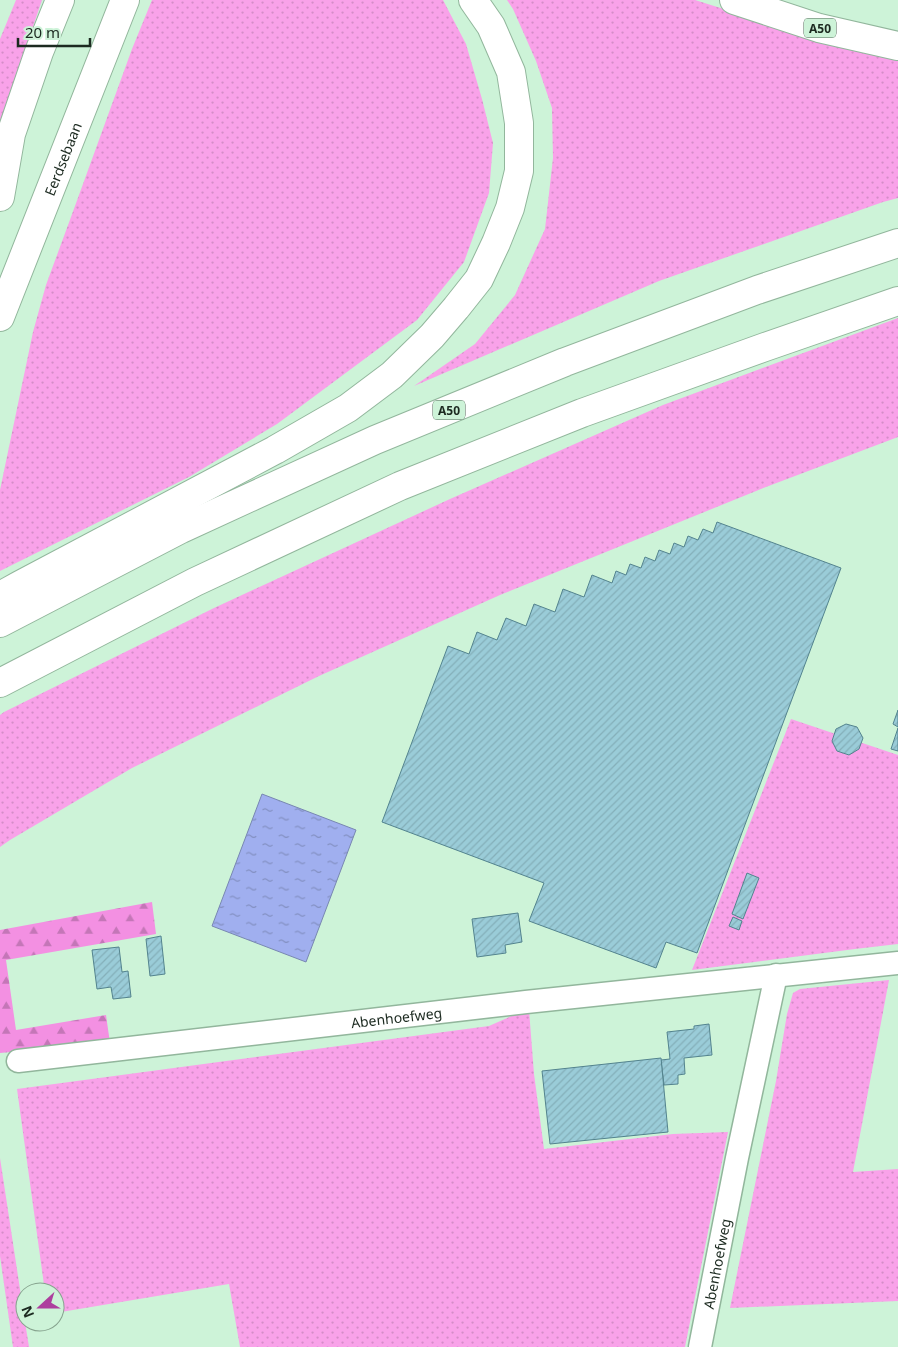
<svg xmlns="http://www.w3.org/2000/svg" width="898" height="1347" viewBox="0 0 898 1347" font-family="'Noto Sans',sans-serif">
<defs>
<pattern id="grass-dots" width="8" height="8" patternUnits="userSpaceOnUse" patternTransform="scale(1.25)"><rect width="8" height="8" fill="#f9a2e9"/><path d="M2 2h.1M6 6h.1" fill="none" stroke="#d58cc8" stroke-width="1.8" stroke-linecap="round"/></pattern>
<pattern id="forest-firs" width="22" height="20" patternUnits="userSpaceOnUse" patternTransform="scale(1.25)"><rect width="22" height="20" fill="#f390e2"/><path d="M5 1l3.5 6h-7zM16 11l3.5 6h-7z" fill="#c476b7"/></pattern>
<pattern id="water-ripples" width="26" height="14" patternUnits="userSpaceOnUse" patternTransform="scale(1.25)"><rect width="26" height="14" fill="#a0afef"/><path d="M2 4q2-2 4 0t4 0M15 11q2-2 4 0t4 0" fill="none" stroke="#828fc1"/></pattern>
<pattern id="building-hatch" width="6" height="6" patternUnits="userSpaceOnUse" patternTransform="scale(1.25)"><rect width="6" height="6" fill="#9accd8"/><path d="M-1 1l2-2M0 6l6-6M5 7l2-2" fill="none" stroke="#84afb9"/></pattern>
</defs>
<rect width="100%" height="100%" fill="#cdf3d8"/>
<g fill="url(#grass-dots)">
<polygon points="16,0 42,0 0,124 0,39"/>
<polygon points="152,0 443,0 466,44 482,99 493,143 489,193 464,262 417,320 277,424 189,477 0,571 0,490 33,332 46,285 71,217 132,49"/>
<polygon points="507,0 695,0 844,47 898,56 898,198 883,202 659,281 414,386 475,344 515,295 545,229 553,158 552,108 536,61 513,9"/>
<polygon points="898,318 898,437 761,489 500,595 319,676 132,768 10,840 0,847 0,715 4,712 214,608 450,499 663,405"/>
<polygon points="791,719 898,755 898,944 855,949 692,970"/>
<polygon points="889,980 853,1172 898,1169 898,1301 730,1308 776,1081 787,1014 793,993 800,989"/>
<polygon points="525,1010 529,1010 534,1074 544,1149 673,1134 728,1132 685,1347 240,1347 229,1284 55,1313 55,1292 45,1292 17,1089 489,1026"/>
<polygon points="0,1158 25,1322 29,1347 13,1347 0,1256"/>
</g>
<polygon fill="url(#forest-firs)" points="152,902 156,934 6,960 16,1030 106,1015 110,1043 0,1053 0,930"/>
<polygon fill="url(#water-ripples)" stroke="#7887b1" points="262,794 356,830 306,962 212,926"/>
<g fill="url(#building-hatch)" stroke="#53838e">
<polygon points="717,522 841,568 697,953 666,942 656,968 529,921 544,883 382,822 448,646 469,654 477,632 497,640 506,618 526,626 534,604 555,612 563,589 584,597 592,575 612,583 616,571 626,575 630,564 641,568 645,557 655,561 659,550 670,554 674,543 684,547 688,536 698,540 703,529 713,533"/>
<polygon points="898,710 898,727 893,724"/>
<polygon points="846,724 857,727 863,738 859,749 849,755 837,751 832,741 836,729"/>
<polygon points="898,728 898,751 891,749"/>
<polygon points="747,873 759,878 743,919 732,914"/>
<polygon points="518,913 522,942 505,945 506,953 477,957 472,919"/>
<polygon points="733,917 742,921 739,930 729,926"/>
<polygon points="161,936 165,974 150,976 146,939"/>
<polygon points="119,947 122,972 128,971 131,997 113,999 111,987 97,989 92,950"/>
<polygon points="709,1024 712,1055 684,1058 685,1074 678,1075 678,1084 664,1085 661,1060 670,1059 667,1032 694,1029 694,1026"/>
<polygon points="661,1058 668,1132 550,1144 542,1071"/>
</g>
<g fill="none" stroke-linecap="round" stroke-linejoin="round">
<defs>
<g id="street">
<path id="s1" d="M18 1061 526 1002 898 963"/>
<path id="s2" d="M700 1347 737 1158 776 975"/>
</g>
<g id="secondary">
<polyline points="0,197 11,134 39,52 60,0"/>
<path id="s3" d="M0 317 125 0"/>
</g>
<g id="highway">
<polyline points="734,0 819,28 898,46"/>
<polyline points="0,596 20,585 275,450 348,408 392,375 432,336 456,308 479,279 496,243 510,208 519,171 519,123 511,72 491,26 473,0"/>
<polyline points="0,623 181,529 375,440 565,362 757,290 898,243"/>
<polyline points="0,683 195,582 400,486 582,413 765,347 898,301"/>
</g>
</defs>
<use href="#street" stroke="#92b69c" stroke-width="25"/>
<use href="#secondary" stroke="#92b69c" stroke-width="30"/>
<use href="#highway" stroke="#92b69c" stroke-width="30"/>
<use href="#street" stroke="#fff" stroke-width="22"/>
<use href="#secondary" stroke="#fff" stroke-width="28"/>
<use href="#highway" stroke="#fff" stroke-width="28"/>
</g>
<g text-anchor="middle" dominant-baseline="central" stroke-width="4.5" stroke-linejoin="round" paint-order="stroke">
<g fill="#cdf3d8" stroke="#516657" stroke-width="1">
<rect x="804" y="18.5" width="32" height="19" rx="4"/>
<rect x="433" y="400.5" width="32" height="19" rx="4"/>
</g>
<g font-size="12" font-weight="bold" fill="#1c2a20">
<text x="820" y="28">A50</text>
<text x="449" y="410">A50</text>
</g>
<g font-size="14" fill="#1c2a20" stroke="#cdf3d8">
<text stroke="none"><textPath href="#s3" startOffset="170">Eerdsebaan</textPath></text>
<text stroke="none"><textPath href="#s1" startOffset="381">Abenhoefweg</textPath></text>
<text stroke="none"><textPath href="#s2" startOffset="85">Abenhoefweg</textPath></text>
</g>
</g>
<g transform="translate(40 1307) rotate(249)"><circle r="24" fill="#cdf3d8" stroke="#86a38e"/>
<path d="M0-4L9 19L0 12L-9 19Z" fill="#ad3f9e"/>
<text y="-8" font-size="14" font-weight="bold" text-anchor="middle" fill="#1c2a20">N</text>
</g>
<path d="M18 38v8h72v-8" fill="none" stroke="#1c2a20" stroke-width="2.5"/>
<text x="25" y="38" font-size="15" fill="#1c2a20" stroke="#cdf3d8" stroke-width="4" paint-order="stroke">20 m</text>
</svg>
